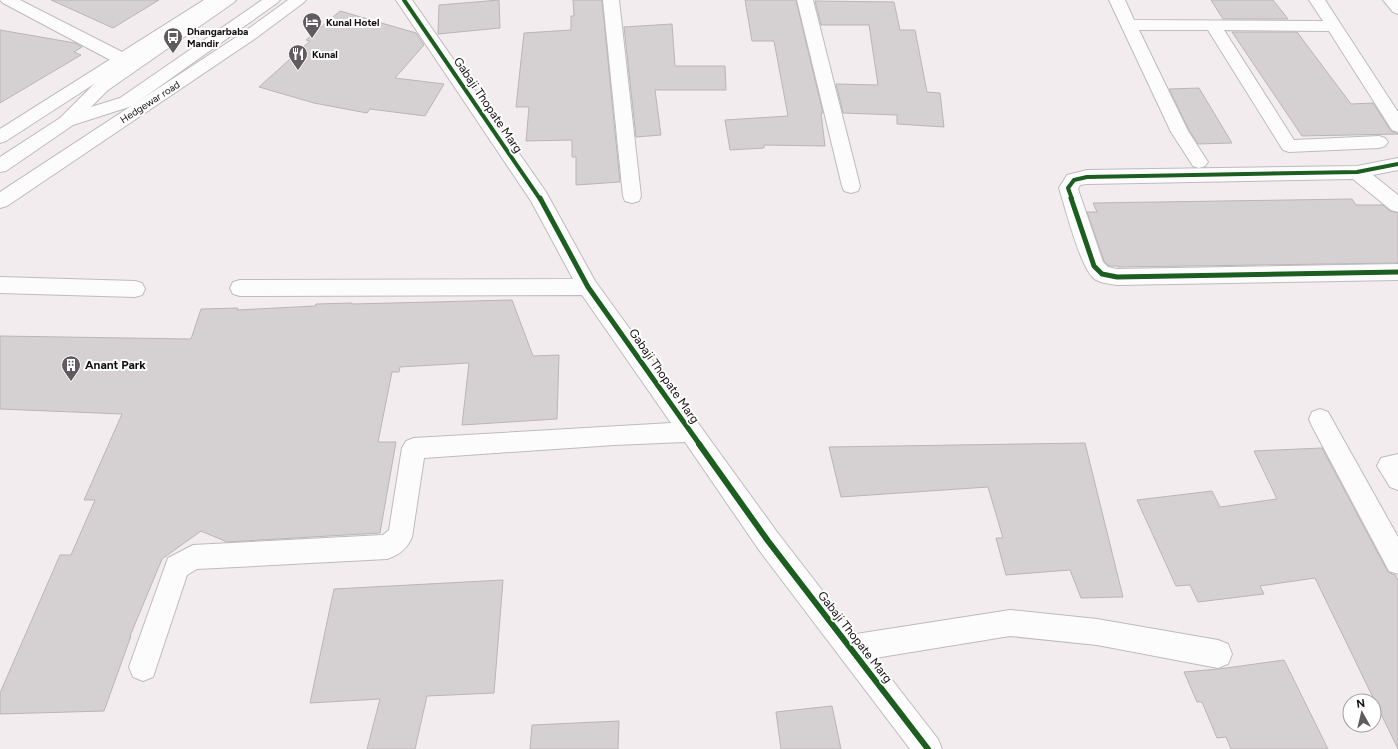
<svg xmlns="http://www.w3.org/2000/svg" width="1398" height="749" viewBox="0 0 1398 749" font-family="Figtree,sans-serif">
<rect width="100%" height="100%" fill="#f2ecef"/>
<g fill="#d5d0d2" stroke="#bab5b7">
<polygon points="51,0 159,0 113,28"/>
<polygon points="499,0 500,28 438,34 439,5"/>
<polygon points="573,0 602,0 620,182 576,185 576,157 572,157 572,140 526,141 529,107 516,107 524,33 571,30 571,16 574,16"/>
<polygon points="745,0 796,0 823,113 821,113 825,146 764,145 764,148 730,150 725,120 788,116 774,41 752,41"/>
<polygon points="1211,0 1273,0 1288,19 1223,19"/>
<polygon points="815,1 894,2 900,30 915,30 927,92 940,93 944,127 897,124 897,115 843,113 836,84 878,85 869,25 821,25"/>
<polygon points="340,11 416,33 424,45 395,78 444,84 425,116 370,109 367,113 314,103 259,87 310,41 306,40"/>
<polygon points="672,24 675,66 725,66 726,90 655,90 661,135 636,137 624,27"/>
<polygon points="0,30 75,43 82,47 74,52 81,55 0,103"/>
<polygon points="1232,32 1297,32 1351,104 1373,103 1391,131 1398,134 1302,136"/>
<polygon points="1199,88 1232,143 1198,144 1189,130 1169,89"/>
<polygon points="1352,199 1356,205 1383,205 1390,211 1398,213 1398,263 1118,267 1118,266 1109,266 1104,261 1087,212 1097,212 1093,203"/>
<polygon points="512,300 533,356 559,355 557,419 462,425 469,363 400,367 399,372 392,372 378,442 396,442 380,533 227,542 201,531 162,559 130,636 131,636 104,711 0,714 0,693 60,555 71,555 95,500 84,500 122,414 0,409 0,336 191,339 201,309 238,308 237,310 315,306 316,304 352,303 352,304"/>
<polygon points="1085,443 1123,597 1081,598 1070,570 1006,575 996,538 1003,538 988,487 841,497 829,447"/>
<polygon points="1322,448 1388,572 1395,575 1398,580 1398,749 1315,578 1260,586 1264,594 1198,602 1190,585 1176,586 1137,500 1212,491 1220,507 1277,499 1254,451"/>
<polygon points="503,580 494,693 427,696 415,749 367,749 380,699 310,703 334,589"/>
<polygon points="1284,660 1328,749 1231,749 1226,737 1217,738 1202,702 1197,702 1184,672 1219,669"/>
<polygon points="832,706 841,749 781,749 776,712"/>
<polygon points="619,721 618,749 530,749 532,725"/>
</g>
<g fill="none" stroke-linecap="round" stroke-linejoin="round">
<defs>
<g id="minor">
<polygon points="0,0 20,0 128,55 130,59 218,0 236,0 233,3 108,90 91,107 120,98 262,0 280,0 277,3 132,106 73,125 6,171 0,172 0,157 60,118 96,82 123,64 116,63 3,3"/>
<path d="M396 0H412L546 192 595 281 777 532 856 634 1010 610 1097 619 1218 640 1228 644 1232 654 1228 664 1218 668 1097 645 1010 636 875 658 938 739 942 749H910L759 550 685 442 614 445 424 458 412 537C407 549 399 555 387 559L197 569 187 575 153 677 143 681 133 677 129 667 168 558 193 545 383 535 389 530 402 448 406 441 414 438 671 423 582 295 240 296 233 294 230 288 233 282 240 280 573 279 531 201Z"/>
<polygon points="603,0 619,0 641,196 639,201 632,203 625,201 623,196"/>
<polygon points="797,0 813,0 860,186 858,191 851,193 844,191 842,186"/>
<polygon points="1109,0 1125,0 1134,20 1323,21 1309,0 1325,0 1398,112 1398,132 1392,130 1329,31 1224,30 1294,140 1379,136 1385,138 1388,142 1385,146 1379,148 1289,152 1283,150 1208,30 1139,30 1188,131 1208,162 1205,166 1199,168 1193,166 1171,132"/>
<polygon points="1383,0 1398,0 1398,14 1393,12"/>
<path d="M1398 158V170L1373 175 1398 195V212L1391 210 1353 179 1087 184 1080 185 1078 189 1103 262 1108 267 1117 269 1398 264V280L1117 285C1110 284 1102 283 1096 280 1081 272 1065 206 1059 188L1067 175 1087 170 1357 166Z"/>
<polygon points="0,277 135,281 142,283 145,289 142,295 135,297 0,293"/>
<polygon points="1320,409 1328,412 1398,537 1398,574 1389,571 1312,426 1309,419 1312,412"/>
<polygon points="1398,454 1398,490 1390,487 1377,466 1381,458"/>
</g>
<g id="major">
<polygon points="204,0 222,0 219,3 6,141 0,143 0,129"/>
<polygon points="288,0 306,0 303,3 256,38 7,206 0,208 0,192 244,32"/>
</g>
</defs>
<use href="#minor" stroke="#bfbabd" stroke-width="2"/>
<use href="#major" stroke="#bfbabd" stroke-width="2"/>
<use href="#minor" fill="#fdfcfd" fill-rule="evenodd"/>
<use href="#major" fill="#fdfcfd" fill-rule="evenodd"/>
<defs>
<g id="cycleway-far2">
<polyline points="404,0 540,199"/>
<polyline points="1072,199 1068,188 1074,180 1087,177 1357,172 1398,164"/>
</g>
<g id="cycleway-far1">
<polyline points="540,198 588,287 700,445"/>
<polyline points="1071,198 1094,266 1102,274 1117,277 1398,272"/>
</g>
<polyline id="cycleway" points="699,444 768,541 928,749"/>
</defs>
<use href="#cycleway-far2" stroke="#fff" stroke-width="6"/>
<use href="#cycleway-far1" stroke="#fff" stroke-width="8"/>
<use href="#cycleway" stroke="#fff" stroke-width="8"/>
<use href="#cycleway-far2" stroke="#1b5e20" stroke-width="4"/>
<use href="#cycleway-far1" stroke="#1b5e20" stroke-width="5"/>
<use href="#cycleway" stroke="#1b5e20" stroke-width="6"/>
</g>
<defs>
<symbol id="hotel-pin" viewBox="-11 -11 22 30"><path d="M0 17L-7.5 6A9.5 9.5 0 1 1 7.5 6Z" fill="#605b5e" stroke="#fff"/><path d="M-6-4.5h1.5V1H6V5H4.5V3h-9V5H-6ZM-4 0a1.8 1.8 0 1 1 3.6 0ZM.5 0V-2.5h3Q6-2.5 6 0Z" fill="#fff"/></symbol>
<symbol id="bus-pin" viewBox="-11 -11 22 30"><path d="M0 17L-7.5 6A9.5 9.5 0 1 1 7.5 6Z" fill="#605b5e" stroke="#fff"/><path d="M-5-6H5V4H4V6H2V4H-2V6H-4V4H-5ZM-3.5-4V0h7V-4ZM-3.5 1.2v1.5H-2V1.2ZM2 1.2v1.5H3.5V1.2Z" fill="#fff"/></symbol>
<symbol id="restaurant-pin" viewBox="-11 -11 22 30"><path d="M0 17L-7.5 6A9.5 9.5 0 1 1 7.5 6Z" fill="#605b5e" stroke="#fff"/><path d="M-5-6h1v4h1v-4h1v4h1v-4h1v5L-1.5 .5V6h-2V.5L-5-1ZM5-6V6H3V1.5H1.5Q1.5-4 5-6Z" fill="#fff"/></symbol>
<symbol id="building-pin" viewBox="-11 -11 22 30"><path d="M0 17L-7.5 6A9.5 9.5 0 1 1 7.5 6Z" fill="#605b5e" stroke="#fff"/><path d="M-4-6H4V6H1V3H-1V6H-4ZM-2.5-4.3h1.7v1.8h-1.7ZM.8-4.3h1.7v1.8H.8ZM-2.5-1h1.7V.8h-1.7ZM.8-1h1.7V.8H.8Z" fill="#fff"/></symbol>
</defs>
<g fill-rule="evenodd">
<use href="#hotel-pin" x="301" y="11" width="22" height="30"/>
<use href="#bus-pin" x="162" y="26" width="22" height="30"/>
<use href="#restaurant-pin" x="287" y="43" width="22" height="30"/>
<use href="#building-pin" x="60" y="354" width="22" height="30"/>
</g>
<g text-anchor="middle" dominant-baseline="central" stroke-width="4" stroke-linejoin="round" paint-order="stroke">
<g font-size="10" font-weight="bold" fill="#120d10" stroke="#fff" text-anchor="start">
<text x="326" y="22">Kunal Hotel</text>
<text x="187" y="31">Dhangarbaba<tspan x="187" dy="12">Mandir</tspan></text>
<text x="312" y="54">Kunal</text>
</g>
<g font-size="10" fill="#120d10" stroke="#fff">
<text transform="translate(150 102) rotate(-33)">Hedgewar road</text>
</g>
<g font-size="12" fill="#120d10" stroke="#fff">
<text transform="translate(488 105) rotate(56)">Gabaji Thopate Marg</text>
<text transform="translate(664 376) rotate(55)">Gabaji Thopate Marg</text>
<text transform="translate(855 637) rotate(52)">Gabaji Thopate Marg</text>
</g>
<g font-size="12" font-weight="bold" fill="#120d10" stroke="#fff" text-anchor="start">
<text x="85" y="365">Anant Park</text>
</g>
</g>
<g transform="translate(1362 713) rotate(352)"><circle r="19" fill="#ffffff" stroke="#a09e9f"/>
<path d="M0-3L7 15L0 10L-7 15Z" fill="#605b5e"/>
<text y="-6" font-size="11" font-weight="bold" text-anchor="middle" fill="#120d10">N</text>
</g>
</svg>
